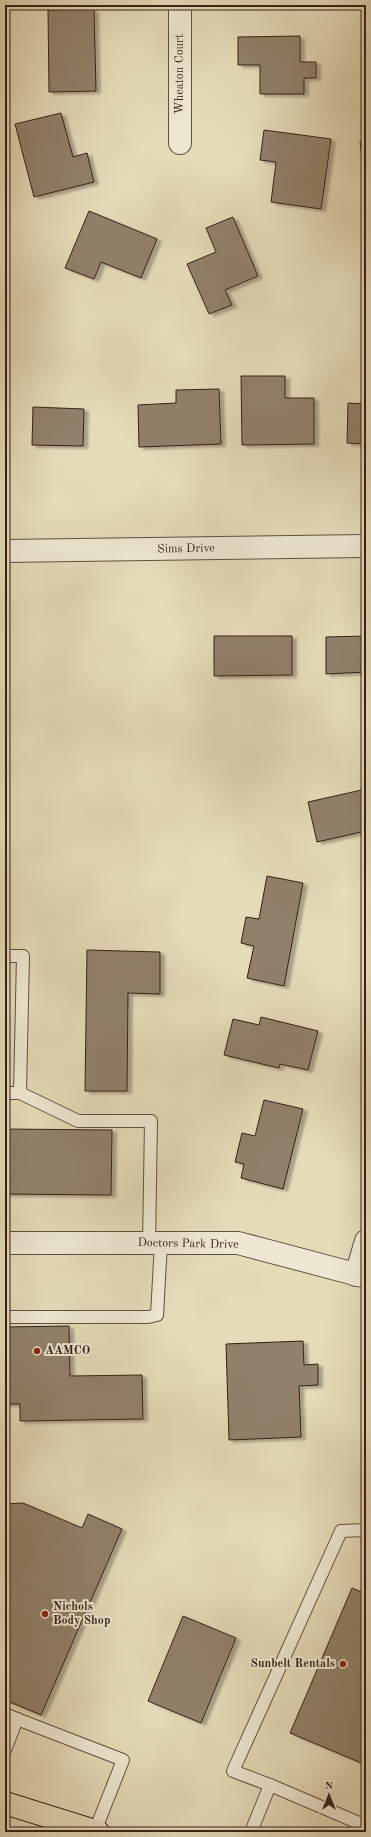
<svg xmlns="http://www.w3.org/2000/svg" width="371" height="1837" viewBox="0 0 371 1837" font-family="'Old Standard TT',serif">
<defs>
<filter id="shadow"><feDropShadow dx="4.5" dy="2.5" stdDeviation="1" flood-color="#0004"/></filter>
</defs>
<rect width="100%" height="100%" fill="#e5dbb9"/>
<filter id="stains"><feTurbulence type="fractalNoise" baseFrequency=".005" numOctaves="4"/><feColorMatrix values="0 0 0 0 .2 0 0 0 0 .09 0 0 0 0 .02 0 0 0 .5 -.17"/></filter>
<radialGradient id="worn" r=".72"><stop offset=".6" stop-color="#630" stop-opacity="0"/><stop offset="1" stop-color="#630" stop-opacity=".3"/></radialGradient>
<g fill="#91816b" stroke="#362017" filter="url(#shadow)">
<polygon points="94,9 96,91 49,92 48,10"/>
<polygon points="300,36 300,62 316,62 316,78 304,78 304,94 260,94 260,65 238,65 238,37"/>
<polygon points="61,113 73,157 87,153 94,182 34,197 15,124"/>
<polygon points="264,130 331,139 321,209 271,202 276,162 260,160"/>
<polygon points="366,141 366,187 360,142"/>
<polygon points="89,211 157,239 141,278 101,262 94,279 65,268"/>
<polygon points="233,217 258,276 225,290 232,305 209,314 187,264 216,252 206,228"/>
<polygon points="241,376 285,376 285,398 314,398 314,444 242,445"/>
<polygon points="219,389 221,444 139,447 138,405 176,403 176,390"/>
<polygon points="348,403 366,404 366,444 347,443"/>
<polygon points="33,407 84,409 83,446 32,445"/>
<polygon points="214,636 292,636 292,675 214,676"/>
<polygon points="366,636 366,672 326,674 326,637"/>
<polygon points="366,789 366,831 317,842 308,802"/>
<polygon points="267,876 303,883 284,986 247,978 254,946 241,943 246,917 259,919"/>
<polygon points="87,950 160,952 160,994 128,993 127,1091 85,1091"/>
<polygon points="261,1017 318,1031 308,1070 280,1064 279,1068 224,1055 233,1019 259,1025"/>
<polygon points="264,1100 303,1109 283,1189 241,1178 244,1164 235,1162 242,1133 255,1136"/>
<polygon points="5,1129 112,1130 111,1195 5,1194"/>
<polygon points="69,1326 70,1376 142,1375 143,1419 20,1421 20,1404 5,1404 5,1327"/>
<polygon points="303,1341 304,1365 318,1364 318,1385 299,1386 301,1437 229,1440 226,1344"/>
<polygon points="23,1503 82,1528 88,1514 122,1529 41,1715 5,1700 5,1504"/>
<polygon points="352,1588 366,1594 366,1765 290,1733"/>
<polygon points="183,1616 236,1638 201,1723 148,1701"/>
</g>
<g fill="none" stroke-linecap="round" stroke-linejoin="round">
<defs>
<g id="service">
<polyline points="5,956 23,956 20,1093"/>
<polyline points="5,1093 20,1093 78,1121 151,1121 149,1243"/>
<polyline points="5,1317 148,1317 157,1315 161,1243"/>
<polyline points="5,1714 17,1719 5,1750"/>
<polyline points="17,1719 123,1760 95,1831"/>
<polyline points="270,1785 366,1826"/>
<polyline points="251,1832 270,1785 233,1771 341,1531 366,1530"/>
</g>
<g id="minor">
<polyline points="180,5 180,143"/>
<polyline points="5,551 366,546"/>
<polyline points="5,1243 238,1243 366,1277"/>
<polyline points="356,1275 366,1241"/>
</g>
<polyline id="primary" points="5,1803 98,1832"/>
</defs>
<use href="#service" stroke="#624f40" stroke-width="14"/>
<use href="#minor" stroke="#624f40" stroke-width="24"/>
<use href="#primary" stroke="#362017" stroke-width="24"/>
<use href="#service" stroke="#eee8d2" stroke-width="12"/>
<use href="#minor" stroke="#eee8d2" stroke-width="22"/>
<use href="#primary" stroke="#e5dbb9" stroke-width="22"/>
</g>
<g fill="#8f2418" stroke="#eee8d2" stroke-width="1.5">
<circle cx="37" cy="1351" r="4"/>
<circle cx="45" cy="1614" r="4"/>
<circle cx="343" cy="1664" r="4"/>
</g>
<g text-anchor="middle" dominant-baseline="central" stroke-width="4" stroke-linejoin="round" paint-order="stroke">
<g font-size="12" fill="#362017" stroke="#eee8d2">
<text transform="translate(180 74) rotate(-90)">Wheaton Court</text>
<text transform="translate(186 549) rotate(-1)">Sims Drive</text>
<text transform="translate(188 1244) rotate(1)">Doctors Park Drive</text>
</g>
<g font-size="12" font-weight="bold" fill="#362017" stroke="#eee8d2" text-anchor="start">
<text x="45" y="1351">AAMCO</text>
<text x="53" y="1607">Nichols<tspan x="53" dy="14">Body Shop</tspan></text>
<text x="335" y="1664" text-anchor="end">Sunbelt Rentals</text>
</g>
</g>
<rect width="371" height="1837" fill="none" stroke="#e5dbb9" stroke-width="20"/>
<rect x="6" y="6" width="359" height="1825" fill="none" stroke="#362017" stroke-width="2"/>
<rect x="10" y="10" width="351" height="1817" fill="none" stroke="#362017"/>
<g transform="translate(329 1795)" stroke="#eee8d2" stroke-width="3" paint-order="stroke">
<path d="M0-3L7 15L0 10L-7 15Z" fill="#362017"/>
<text y="-6" font-size="11" font-weight="bold" text-anchor="middle" fill="#362017">N</text>
</g>
<rect width="100%" height="100%" filter="url(#stains)"/>
<rect width="100%" height="100%" fill="url(#worn)"/>
</svg>
